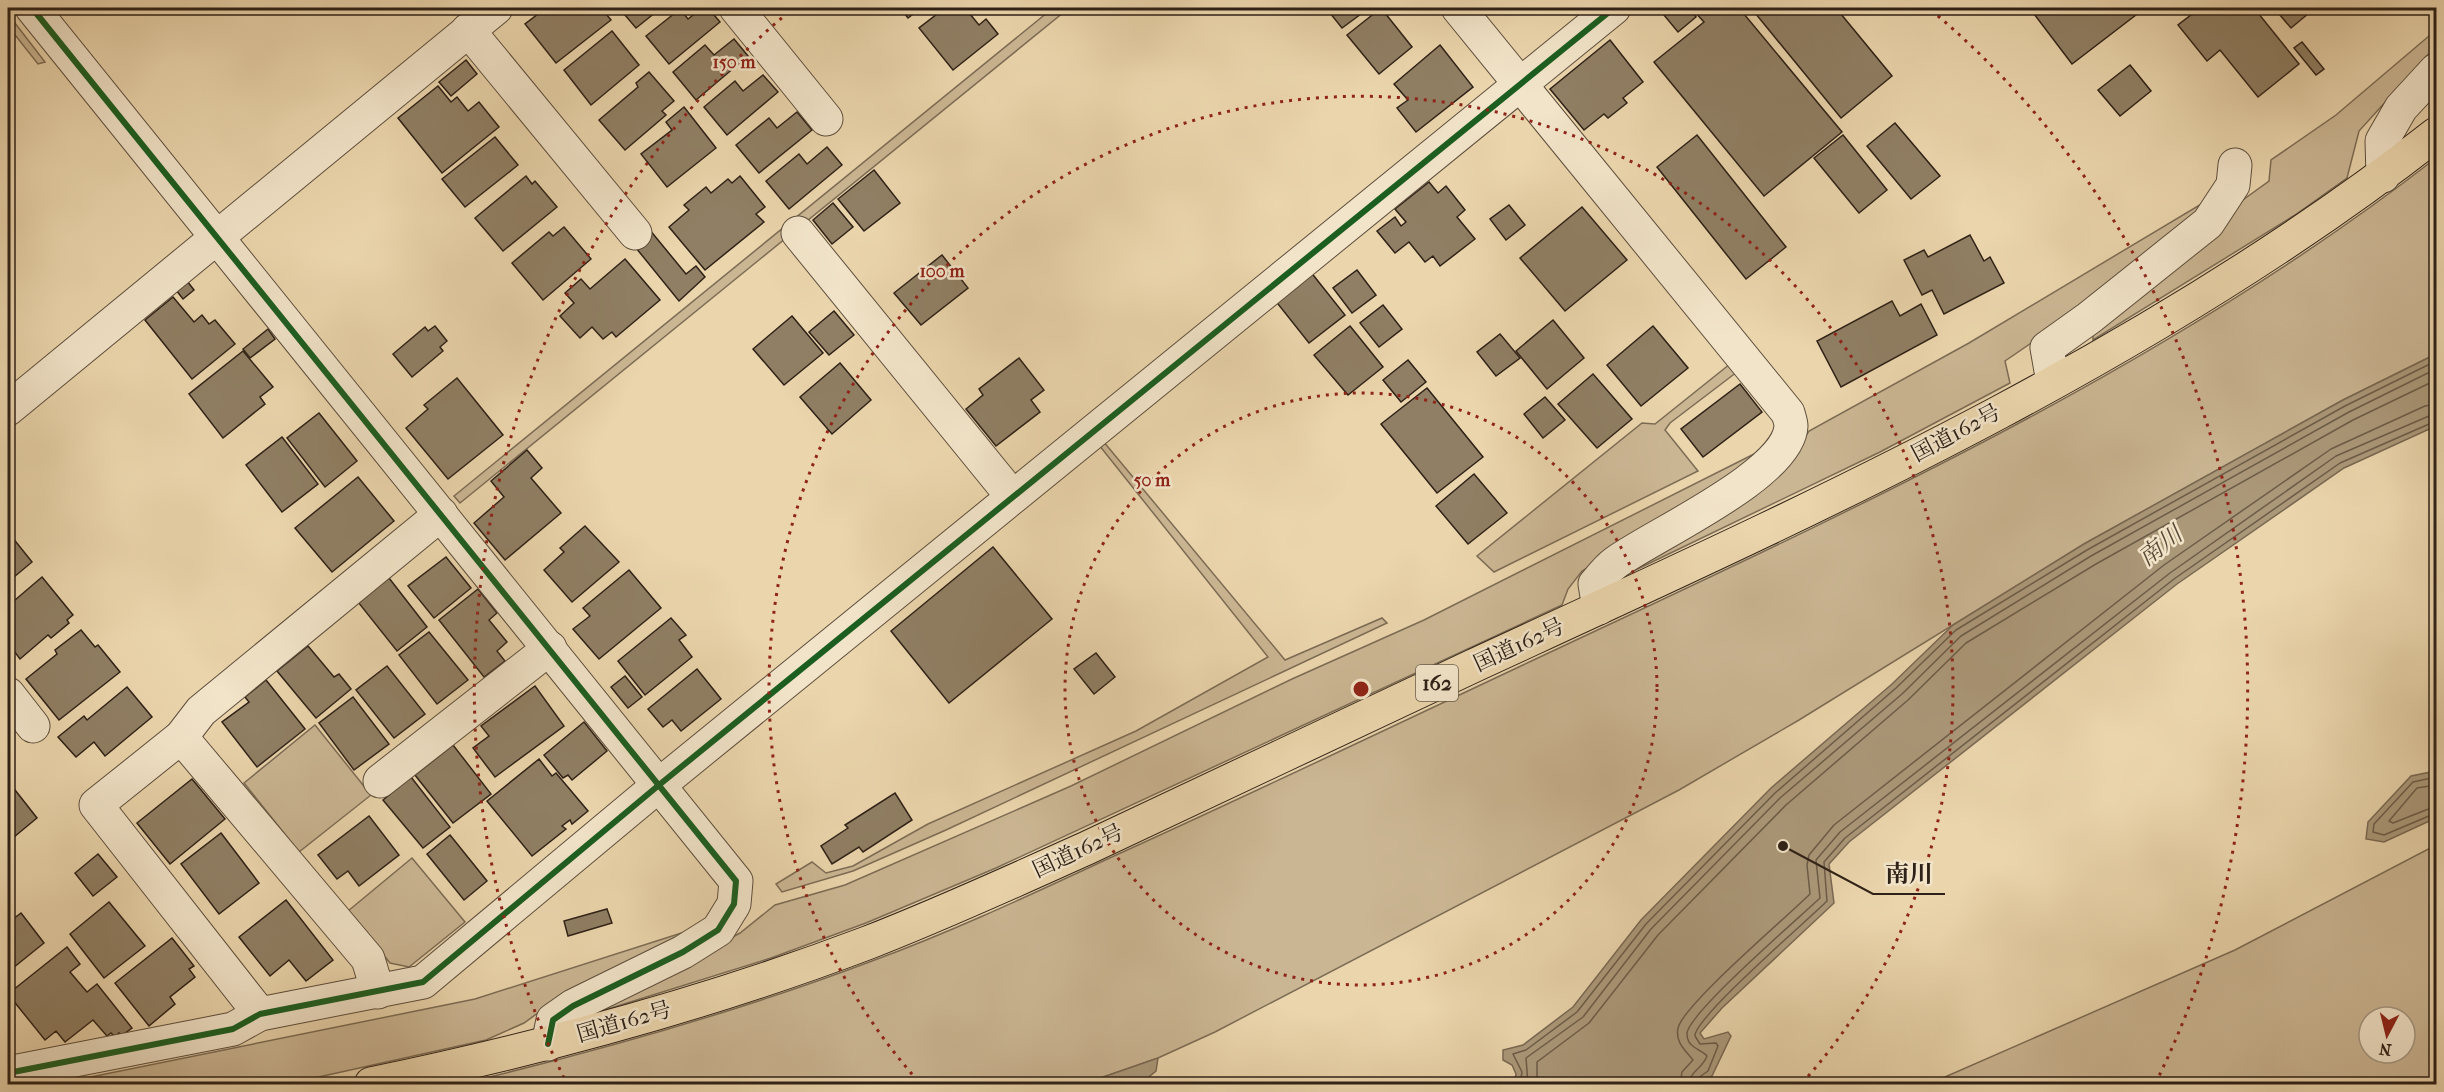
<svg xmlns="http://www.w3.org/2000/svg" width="2444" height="1092" viewBox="0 0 2444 1092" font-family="'IM FELL French Canon','Noto Serif JP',serif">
<rect width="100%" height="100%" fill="#ebd5ac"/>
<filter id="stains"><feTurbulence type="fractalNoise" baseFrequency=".00333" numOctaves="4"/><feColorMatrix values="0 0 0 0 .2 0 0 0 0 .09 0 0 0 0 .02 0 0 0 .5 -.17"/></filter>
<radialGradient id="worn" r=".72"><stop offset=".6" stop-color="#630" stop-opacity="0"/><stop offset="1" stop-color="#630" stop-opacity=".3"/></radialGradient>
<g fill="#cbb693" stroke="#7c6c55" stroke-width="1.5" fill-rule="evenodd">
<polygon points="1053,8 1069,8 460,503 454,496"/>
<polygon points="8,14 45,62 38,64 8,26"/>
<polygon points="2436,30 2436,46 2359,131 2347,178 2295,215 2093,340 2093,330 2240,202 2269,181 2271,160 2336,115"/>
<path d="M2436 158V354L2343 400 2084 544 1799 720 1679 790 1215 1032 1158 1058 1083 1084H460C600 1051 737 1012 872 961 954 931 1034 893 1114 856 1251 794 1387 729 1523 665 1837 517 2161 372 2436 158Z"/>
<polygon points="2213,197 2208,210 2068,318 2005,361 2010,383 1880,452 1623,576 1794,454 1809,431 1969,343"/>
<polygon points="1730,364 1737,372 1670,423 1665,430 1698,471 1494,572 1477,556 1642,423 1655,424"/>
<polygon points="1103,441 1285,660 1382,618 1387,623 946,830 853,871 782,892 776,884 812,862 826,873 853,866 928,824 1136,731 1268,657 1099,445"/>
<polygon points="1760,451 1699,502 1582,571 1568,589 1562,605 996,868 866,923 771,958 592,1014 740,933 775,905 845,885 1071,786 1292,679 1424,620"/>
<polygon points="315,725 371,795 299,852 244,783"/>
<path d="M2436 845V1084H1929L2235 950ZM2369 1017H2405V1053H2369Z"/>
<polygon points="412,858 465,922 409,967 390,963 348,911"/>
<polygon points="694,929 549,1005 524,1023 486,1040 287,1084 56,1084 475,999"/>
</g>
<g fill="#ab9879" stroke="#796852" stroke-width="1.5">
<polygon points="2436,354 2436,426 2344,468 2177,584 1849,842 1829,864 1834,903 1722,1008 1700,1033 1704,1039 1728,1032 1731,1036 1712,1076 1698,1084 1514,1084 1516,1074 1512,1065 1503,1060 1503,1050 1523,1045 1573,1007 1641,920 1771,788 1892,684 1953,625 2084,544 2343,400"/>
<polygon points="2436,771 2436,818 2384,842 2366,839 2368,822 2411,776"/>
<polygon points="1158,1058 1156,1071 1140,1084 1083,1084"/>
</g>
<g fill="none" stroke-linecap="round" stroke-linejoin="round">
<g stroke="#6c5c48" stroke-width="1.5">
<polyline points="2436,777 2413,782 2374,824 2373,832 2384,835 2436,813"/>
<polyline points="2436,785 2417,788 2389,821 2393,823 2436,806"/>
<polyline points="1520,1084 1522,1072 1513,1054 1526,1050 1577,1012 1646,924 1775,793 1896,688 1956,630 2087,550 2345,406 2436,361"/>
<polyline points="1528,1084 1526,1058 1583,1017 1651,929 1780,798 1902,694 1961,636 2091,556 2349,412 2436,369"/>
<polyline points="1537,1084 1537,1062 1589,1023 1658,935 1786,805 1908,700 1966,643 2096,564 2353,420 2436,380"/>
<path d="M1680 1084 1682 1072 1693 1060C1685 1050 1675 1042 1678 1028 1684 1004 1787 917 1810 894L1807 865 1809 855 1834 825 2164 565 2331 449 2425 406 2436 404"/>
<path d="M1689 1084C1690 1071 1703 1068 1707 1056 1701 1049 1687 1048 1687 1034 1686 1015 1800 917 1820 898L1816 860 1840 832 2170 573 2336 456 2436 413"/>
<path d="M1696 1084 1698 1078 1708 1071 1718 1046 1716 1043 1700 1044 1695 1036C1694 1018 1808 920 1827 901L1824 862 1845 838 2174 579 2340 463 2436 421"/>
</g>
</g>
<g fill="#907f64" stroke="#2e2117" stroke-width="1.5">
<polygon points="546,8 601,8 611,20 556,63 525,24"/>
<polygon points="619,8 661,8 636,28"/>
<polygon points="702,8 708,8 720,22 669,64 646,36 680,9 688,19"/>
<polygon points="900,8 921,8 908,18"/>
<polygon points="945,8 965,8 979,25 986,19 998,34 953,70 919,28"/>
<polygon points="1326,8 1369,8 1342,28"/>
<polygon points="1381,8 1412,47 1379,74 1347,35"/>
<polygon points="1661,8 1689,8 1696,17 1678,32 1659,9"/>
<polygon points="1691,8 1739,8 1842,132 1764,196 1654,62 1704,22"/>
<polygon points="1751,8 1836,8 1892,76 1841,118"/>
<polygon points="2034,8 2145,8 2072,64 2031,10"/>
<polygon points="2200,8 2254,8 2299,64 2258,97 2220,50 2207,61 2178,25"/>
<polygon points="2274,8 2315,8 2291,28"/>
<polygon points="612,31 639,65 591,105 564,70"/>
<polygon points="734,39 748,56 696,100 673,72 705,45 714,55"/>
<polygon points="1610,40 1643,82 1623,98 1627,103 1608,118 1604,114 1584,130 1550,89"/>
<polygon points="2302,42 2324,69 2316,75 2294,48"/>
<polygon points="1440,45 1473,87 1416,132 1397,108 1408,100 1394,84"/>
<polygon points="466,60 477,74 451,96 439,82"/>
<polygon points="2130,65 2151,91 2120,116 2098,90"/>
<polygon points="649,72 674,101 662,111 666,115 625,150 599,120 638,87 636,83"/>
<polygon points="763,75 778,92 727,135 704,107 735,81 743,91"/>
<polygon points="438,86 451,102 457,97 468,111 479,102 499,127 442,173 398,118"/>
<polygon points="684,107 716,148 667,187 641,154 672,130 666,122"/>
<polygon points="797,112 812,130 759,173 736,145 769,118 777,128"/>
<polygon points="1895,123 1940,176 1911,199 1867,146"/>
<polygon points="1697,135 1786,247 1746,279 1657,167"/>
<polygon points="1843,135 1887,190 1859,213 1814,158"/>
<polygon points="495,137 518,165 465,207 442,179"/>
<polygon points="827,147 842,165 789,209 766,181 799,154 807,164"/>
<polygon points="874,170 900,203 864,231 838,199"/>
<polygon points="526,176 532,184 535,181 557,207 503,251 475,218"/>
<polygon points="740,176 765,207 756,214 764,222 705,270 669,227 689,210 684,205 706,187 711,193 728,179 732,183"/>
<polygon points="1429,182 1438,193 1446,186 1465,210 1457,217 1475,239 1440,266 1433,256 1425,262 1409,242 1395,253 1377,231 1395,217 1401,226 1406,222 1395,209"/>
<polygon points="833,203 853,227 832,244 813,220"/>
<polygon points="1509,205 1525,225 1506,240 1490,219"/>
<polygon points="1582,207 1627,260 1565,311 1520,258"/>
<polygon points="564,227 591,259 543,300 512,263 549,232 553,236"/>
<polygon points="649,229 686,274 696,266 705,277 679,301 632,243"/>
<polygon points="1970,235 1984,261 1990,257 2004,283 1944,314 1932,290 1922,295 1904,260 1924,250 1928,257"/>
<polygon points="942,255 968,288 921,325 894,293"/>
<polygon points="625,259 660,300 616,337 612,332 603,339 592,327 580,338 560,316 574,303 565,293 581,279 590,289"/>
<polygon points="1357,270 1376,295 1352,313 1333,288"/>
<polygon points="1310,271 1345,315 1309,343 1274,299"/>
<polygon points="187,281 194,290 183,299 176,290"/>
<polygon points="173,297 194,322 202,315 209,324 215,320 235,344 192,379 145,320"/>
<polygon points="1892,301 1900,316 1921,304 1937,335 1841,387 1817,341"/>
<polygon points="1383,305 1402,329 1379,347 1360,323"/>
<polygon points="834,311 854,335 829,355 809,332"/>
<polygon points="792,316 823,353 784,385 753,349"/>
<polygon points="1553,320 1584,358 1547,389 1516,351"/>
<polygon points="435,326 447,341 440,347 443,351 412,377 393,354 425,327 428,331"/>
<polygon points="1350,326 1383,367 1348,395 1314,355"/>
<polygon points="1653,326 1688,368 1641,406 1607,365"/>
<polygon points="268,329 275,339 250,358 243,349"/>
<polygon points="1500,334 1520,358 1496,376 1477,352"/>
<polygon points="243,351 273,387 260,397 265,404 223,438 189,394"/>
<polygon points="1019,358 1044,390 1031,400 1040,412 996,446 966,409 983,395 979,389"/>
<polygon points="1408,360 1426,382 1401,402 1383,380"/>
<polygon points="840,363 871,400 832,434 800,397"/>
<polygon points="1593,374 1632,419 1597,448 1558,404"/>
<polygon points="457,378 503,435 448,479 406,428 428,409 424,405"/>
<polygon points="1740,384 1762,412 1703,457 1681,429"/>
<polygon points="1427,388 1483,457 1437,493 1381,424"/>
<polygon points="1545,397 1565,420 1543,438 1524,414"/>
<polygon points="319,413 357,461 325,487 287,438"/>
<polygon points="282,437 318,484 282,512 246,465"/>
<polygon points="527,450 542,468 531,478 561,513 505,560 474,523 504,497 491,481"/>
<polygon points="1474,474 1507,513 1468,544 1436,506"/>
<polygon points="358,477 394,521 332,572 295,528"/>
<polygon points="585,526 619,562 572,602 544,570 564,552 560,548"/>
<polygon points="8,532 32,562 8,582"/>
<polygon points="993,547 1052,619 949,703 891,631"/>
<polygon points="446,557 471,588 434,618 408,586"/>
<polygon points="629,570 661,608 599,659 573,629 590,616 583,608"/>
<polygon points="42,577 73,615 67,620 69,623 51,638 48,635 20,659 8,643 8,606"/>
<polygon points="389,578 427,627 397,651 358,602"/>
<polygon points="478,589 497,613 489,620 507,642 497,651 505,661 484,677 439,620"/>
<polygon points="671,618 686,635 679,640 692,657 645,695 618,661"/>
<polygon points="81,630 95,647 98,645 120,672 59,720 26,679 57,654 55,650"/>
<polygon points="429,632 468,680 437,704 399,655"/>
<polygon points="308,646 334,677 339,674 351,689 316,718 277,671"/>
<polygon points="1096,653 1115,677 1094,694 1074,669"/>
<polygon points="387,666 425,714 394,738 356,690"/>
<polygon points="697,669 721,699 681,731 672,720 663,727 648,709"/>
<polygon points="625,676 642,697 628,708 611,687"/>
<polygon points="266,680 305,729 257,767 222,722 249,702 245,697"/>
<polygon points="535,686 564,726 495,777 473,748 489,736 481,726"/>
<polygon points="127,687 152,717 105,756 94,742 76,757 58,737 84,716 87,720"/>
<polygon points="353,697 389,744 354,770 319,723"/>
<polygon points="584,722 607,751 572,780 568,775 563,778 544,755"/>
<polygon points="453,745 491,794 453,823 415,775"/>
<polygon points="539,759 552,776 556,773 588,811 572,824 570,820 562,826 566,829 532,856 487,801"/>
<polygon points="411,777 450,827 423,848 383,800"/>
<polygon points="192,779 225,819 170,864 137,823"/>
<polygon points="8,781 37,818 8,842"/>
<polygon points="895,793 912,820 863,852 859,847 832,864 821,846 848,828 845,825"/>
<polygon points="369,816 399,855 359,886 348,871 337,879 318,855"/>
<polygon points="221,833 259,883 219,914 181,864"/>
<polygon points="450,835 487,881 464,900 427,854"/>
<polygon points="98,854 117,877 93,896 75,873"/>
<polygon points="286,900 333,960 306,981 289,960 270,976 239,937"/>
<polygon points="109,902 145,946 104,978 70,934"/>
<polygon points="607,909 612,923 568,936 564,921"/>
<polygon points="21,913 44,943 8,972 8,923"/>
<polygon points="172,938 194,966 189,969 195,977 170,997 175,1004 149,1026 115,983"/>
<polygon points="67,947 80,964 70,972 87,992 97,984 132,1028 121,1036 119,1033 115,1037 111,1033 107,1036 93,1020 65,1042 56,1031 45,1040 8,994"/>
</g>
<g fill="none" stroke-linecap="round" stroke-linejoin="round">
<defs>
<g id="minor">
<polyline points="32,8 736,881 734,904 718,930 683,952 573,1006 553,1020 548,1044"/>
<polyline points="736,8 826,119"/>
<path d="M1458 8 1788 413C1789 417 1791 422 1791 426 1789 475 1651 536 1615 563 1607 569 1601 577 1595 584L1599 608"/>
<polyline points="468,30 635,233"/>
<polyline points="2383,176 2382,141 2401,108 2436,70"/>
<polyline points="798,233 1012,496"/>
<polyline points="2053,382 2047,348 2089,318 2208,223 2233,185 2235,165"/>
<polyline points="8,409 496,8"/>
<polyline points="8,694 33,726"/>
<polyline points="181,737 368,959 378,992"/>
<polyline points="380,781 550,648"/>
<polyline points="260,1014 96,805 181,737 201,711 441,514"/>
<polyline points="8,1073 233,1029 260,1014 423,982 659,785 1614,8"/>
</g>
<path id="highway" d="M371 1084C539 1049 706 1004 867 943 942 914 1016 880 1089 847 1217 787 1345 726 1473 666 1804 513 2148 360 2436 134"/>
</defs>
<use href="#minor" stroke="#5d4e3c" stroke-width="35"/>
<use href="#highway" stroke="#2e2117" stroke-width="35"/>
<use href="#minor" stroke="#f2e4c9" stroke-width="33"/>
<use href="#highway" stroke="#ebd5ac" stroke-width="33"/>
<defs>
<g id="cycleway">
<polyline points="32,8 736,881 734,904 718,930 683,952 573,1006 553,1020 548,1044"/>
<polyline points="8,1073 233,1029 260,1014 423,982 659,785 1614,8"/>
</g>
</defs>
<use href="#cycleway" stroke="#f2e4c9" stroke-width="10"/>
<use href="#cycleway" stroke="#1b5e20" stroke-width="6"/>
</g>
<g fill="none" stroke="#8f2418" stroke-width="3" stroke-dasharray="3 6">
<circle cx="1361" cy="689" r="296"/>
<path d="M918 1081A592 592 0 1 1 1804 1081"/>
<path d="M564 1078A887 887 0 0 1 791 10M1931 10A887 887 0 0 1 2158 1078"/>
</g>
<g text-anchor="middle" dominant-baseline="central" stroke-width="5" stroke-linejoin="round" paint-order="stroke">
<rect fill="#f2e4c9" stroke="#695c4c" stroke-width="1.5" x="1416" y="665" width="42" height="36" rx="4.5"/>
<g font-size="21" font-weight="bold" fill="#2e2117">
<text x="1437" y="683">162</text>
</g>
<g font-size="22" fill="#2e2117" stroke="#f2e4c9">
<text transform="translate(1956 433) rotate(-28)">国道162号</text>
<text transform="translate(1519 645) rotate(-25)">国道162号</text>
<text transform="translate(1078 851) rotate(-25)">国道162号</text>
<text transform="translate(624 1022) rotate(-16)">国道162号</text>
</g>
<g font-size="24" font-style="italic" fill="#5a4b39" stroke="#f2e4c9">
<text transform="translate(2160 546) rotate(-38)">南川</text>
</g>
</g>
<circle cx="1361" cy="689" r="9" fill="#8f2418" stroke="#f2e4c9" stroke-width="3"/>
<g font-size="18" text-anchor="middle" font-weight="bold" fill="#8f2418" stroke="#f2e4c9" stroke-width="5" stroke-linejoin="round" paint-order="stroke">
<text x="734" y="68">150 m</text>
<text x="942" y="277">100 m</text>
<text x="1152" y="486">50 m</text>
</g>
<path fill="none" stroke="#2e2117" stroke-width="2" d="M1783 846L1873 894H1945"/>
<circle fill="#2e2117" stroke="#f2e4c9" stroke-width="2" cx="1783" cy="846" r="6"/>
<g font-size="24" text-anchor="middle" font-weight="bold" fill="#2e2117" stroke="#f2e4c9" stroke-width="5" stroke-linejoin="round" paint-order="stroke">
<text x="1909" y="882">南川</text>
</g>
<rect width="2444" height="1092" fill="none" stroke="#ebd5ac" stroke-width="30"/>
<rect x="9" y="9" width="2426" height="1074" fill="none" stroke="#2e2117" stroke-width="3"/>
<rect x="15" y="15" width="2414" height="1062" fill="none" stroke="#2e2117" stroke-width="1.5"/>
<g transform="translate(2387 1035) rotate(187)"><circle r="28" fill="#f2e4c9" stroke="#a49682" stroke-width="1.5"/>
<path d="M0-4.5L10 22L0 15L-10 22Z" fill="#8f2418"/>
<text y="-9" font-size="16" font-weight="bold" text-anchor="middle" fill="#2e2117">N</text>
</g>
<rect width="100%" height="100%" filter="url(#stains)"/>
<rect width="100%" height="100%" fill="url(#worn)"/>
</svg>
